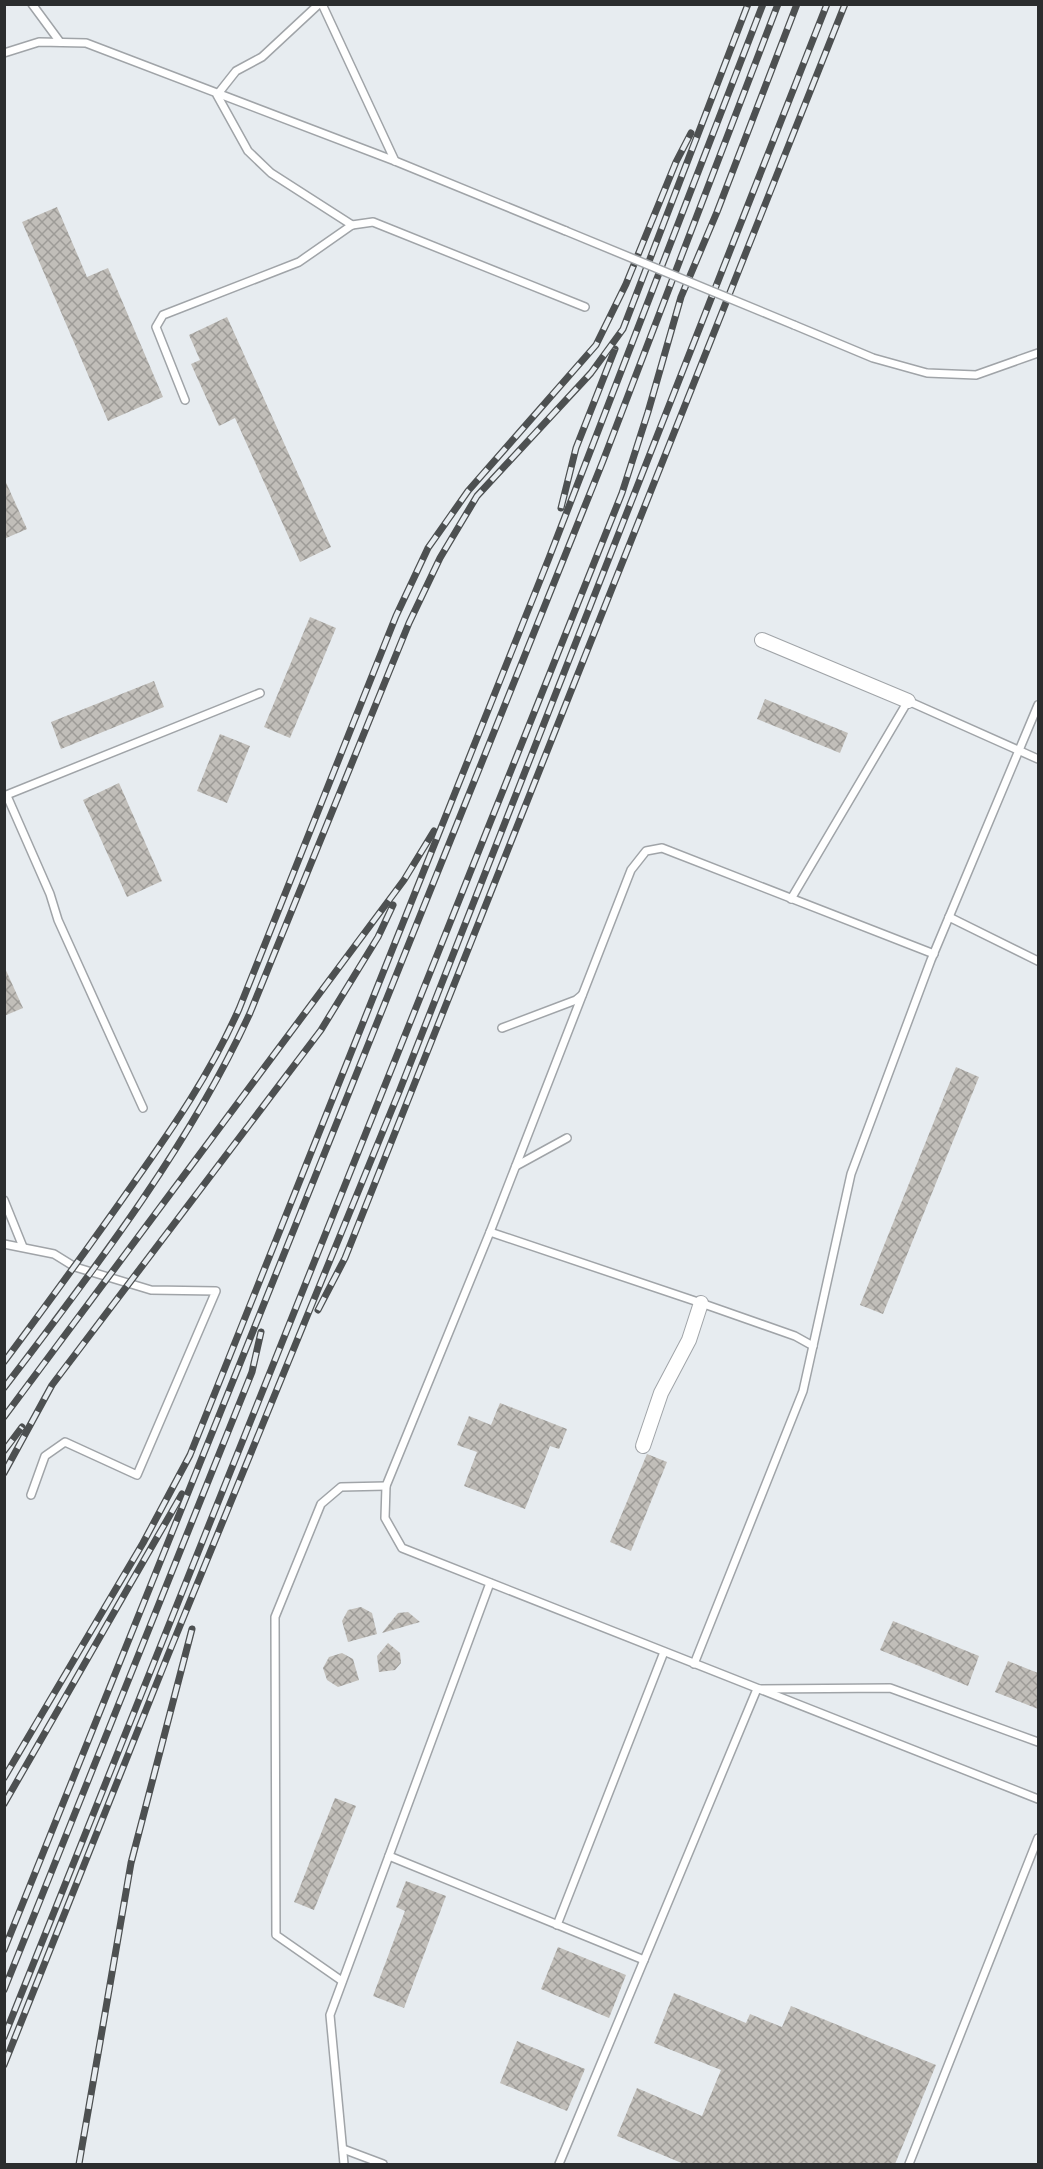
<svg xmlns="http://www.w3.org/2000/svg" width="1043" height="2169" viewBox="0 0 1043 2169" font-family="'PT Sans Narrow',sans-serif">
<defs>
<pattern id="building-cross-hatch" width="8" height="8" patternUnits="userSpaceOnUse" patternTransform="scale(1.5)"><rect width="8" height="8" fill="#c1beb9"/><path d="M0 0l8 8M0 8l8-8" fill="none" stroke="#9d9b97"/></pattern>
</defs>
<rect width="100%" height="100%" fill="#e7ecf0"/>
<g fill="url(#building-cross-hatch)">
<polygon points="57,207 87,277 108,268 163,397 108,421 22,222"/>
<polygon points="227,317 331,547 300,562 235,418 219,426 191,364 200,360 189,335"/>
<polygon points="4,478 27,529 4,539"/>
<polygon points="310,617 336,628 290,738 264,727"/>
<polygon points="154,681 164,707 61,749 51,722"/>
<polygon points="765,699 848,733 840,753 757,719"/>
<polygon points="220,734 250,746 227,803 197,791"/>
<polygon points="119,783 162,881 127,897 83,800"/>
<polygon points="4,966 23,1008 4,1016"/>
<polygon points="956,1067 979,1077 883,1314 860,1305"/>
<polygon points="500,1403 567,1429 559,1449 550,1446 525,1509 464,1486 477,1452 457,1445 469,1416 491,1425"/>
<polygon points="647,1454 667,1462 631,1551 610,1542"/>
<polygon points="361,1607 372,1613 377,1634 348,1642 342,1621 348,1610"/>
<polygon points="408,1612 420,1622 382,1633 398,1613"/>
<polygon points="893,1621 979,1656 968,1686 880,1650"/>
<polygon points="388,1643 400,1653 401,1663 395,1670 379,1672 377,1656"/>
<polygon points="342,1653 353,1659 359,1680 338,1687 327,1680 323,1668 329,1657"/>
<polygon points="1008,1661 1038,1673 1038,1709 995,1692"/>
<polygon points="335,1798 356,1806 314,1910 294,1902"/>
<polygon points="406,1881 446,1896 404,2008 373,1996 405,1911 396,1907"/>
<polygon points="558,1947 626,1975 609,2018 541,1989"/>
<polygon points="674,1993 746,2023 750,2014 782,2027 791,2006 936,2065 895,2164 684,2164 617,2136 637,2088 702,2116 721,2070 654,2043"/>
<polygon points="517,2041 585,2069 567,2111 500,2083"/>
</g>
<g fill="none" stroke-linecap="round" stroke-linejoin="round">
<defs>
<g id="service">
<polyline points="32,4 60,42"/>
<polyline points="319,4 262,57 236,71 217,95 248,151 271,173 352,225"/>
<polyline points="322,4 395,161"/>
<polyline points="4,53 39,42 86,43 395,161 566,231"/>
<polyline points="794,325 873,358 927,373 976,375 1038,353"/>
<polyline points="185,400 156,327 163,315 299,262 352,225 373,222 585,307"/>
<polyline points="4,796 260,693"/>
<polyline points="7,796 50,894 58,920 143,1108"/>
<polyline points="791,899 908,701 1038,759"/>
<polyline points="949,917 1038,961"/>
<polyline points="934,954 662,848 646,851 631,870 490,1232 386,1486 385,1518 402,1548 1038,1799"/>
<polyline points="502,1028 576,1000 582,995"/>
<polyline points="516,1166 567,1138"/>
<polyline points="4,1200 23,1247"/>
<polyline points="490,1232 701,1303 795,1336 813,1346"/>
<polyline points="4,1244 54,1254 75,1267 151,1290 216,1291 137,1475 65,1442 45,1456 31,1495"/>
<polyline points="694,1664 803,1391 851,1174 931,960 1038,705"/>
<polyline points="389,1856 644,1960"/>
<polyline points="557,1925 664,1652"/>
<polyline points="342,1981 276,1935 275,1617 321,1504 341,1487 386,1486"/>
<polyline points="343,2149 383,2164"/>
<polyline points="344,2164 330,2015 490,1583"/>
<polyline points="559,2164 757,1689 890,1688 1038,1742"/>
<polyline points="909,2164 1038,1838"/>
</g>
<g id="minor">
<polyline points="762,640 908,701"/>
<polyline points="643,1446 661,1393 689,1340 701,1303"/>
</g>
</defs>
<use href="#service" stroke="#a0a4a8" stroke-width="10"/>
<use href="#minor" stroke="#a0a4a8" stroke-width="16"/>
<use href="#service" stroke="#fff" stroke-width="7"/>
<use href="#minor" stroke="#fff" stroke-width="14"/>
<defs>
<g id="rail">
<polyline points="561,508 576,448 615,349"/>
<polyline points="318,1310 345,1258 845,4"/>
<path d="M4 1362C48 1303 91 1244 133 1184 174 1126 210 1074 239 1009L396 616 428 548 468 491 596 345 626 284 676 162 691 133"/>
<path d="M4 1388C93 1271 189 1147 250 1013L409 623 440 558 477 496 591 373 623 329 748 4"/>
<polyline points="4,1417 404,880 434,831"/>
<polyline points="4,1451 22,1427"/>
<polyline points="4,1473 52,1385 321,1030 378,937 393,905"/>
<polyline points="4,1778 143,1543 190,1455 549,558 763,4"/>
<polyline points="4,1804 182,1494"/>
<polyline points="4,1950 603,461 778,4"/>
<polyline points="4,1990 252,1372 261,1332"/>
<polyline points="4,2037 622,493 648,412 681,297 717,212 797,4"/>
<polyline points="4,2065 168,1655 399,1092 827,4"/>
<polyline points="79,2164 131,1863 192,1629"/>
</g>
</defs>
<use href="#rail" stroke="#4d5051" stroke-width="7"/>
<use href="#rail" stroke="#e7ecf0" stroke-width="4.5" stroke-dasharray="14" stroke-linecap="butt"/>
<defs>
<polyline id="service-bridge" points="566,231 794,325"/>
</defs>
<use href="#service-bridge" stroke="#a0a4a8" stroke-width="10" stroke-linecap="butt"/>
<use href="#service-bridge" stroke="#fff" stroke-width="7"/>
</g>
<rect width="1043" height="2169" fill="none" stroke="#2b2d2e" stroke-width="12"/>
</svg>
